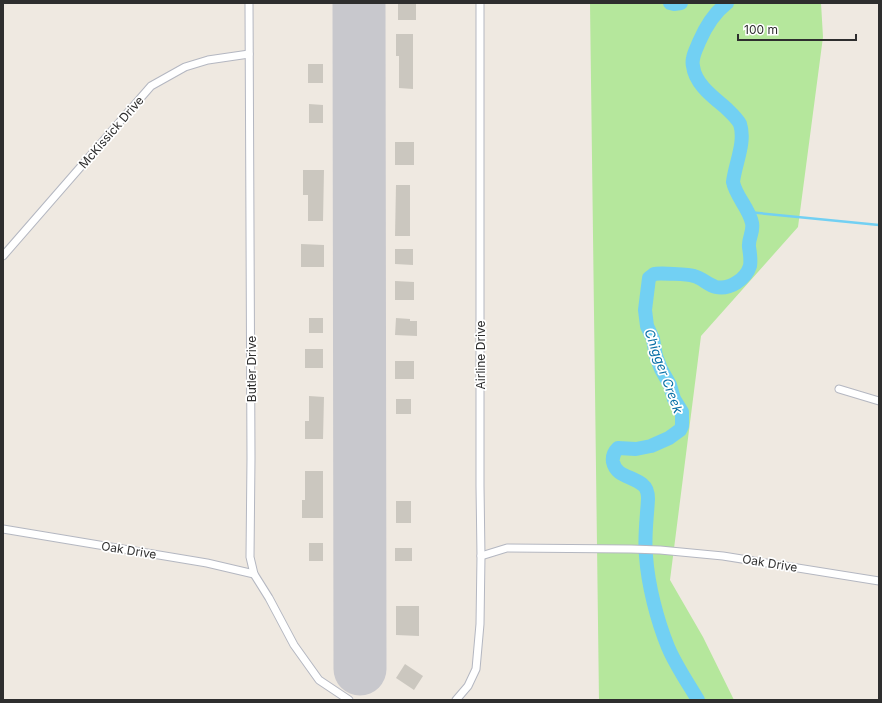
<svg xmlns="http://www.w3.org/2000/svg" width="882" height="703" viewBox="0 0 882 703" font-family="Inter,sans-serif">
<rect width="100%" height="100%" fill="#efe9e1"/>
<polygon fill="#b5e79c" points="590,3 821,3 823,37 798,227 701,336 670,580 703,637 734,700 599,700"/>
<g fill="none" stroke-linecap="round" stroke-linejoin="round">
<polyline stroke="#72d0f3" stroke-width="2.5" points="748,212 879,225"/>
<g stroke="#72d0f3" stroke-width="14">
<polyline points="670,3 674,4 681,3"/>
<path d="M698 700C688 683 676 666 668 647 657 620 648 585 646 556 644 537 647 518 648 499 648 493 647 488 643 485 633 476 616 477 613 462 612 456 614 452 618 448L636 449 651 446 669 438 680 430 682 426V412L674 399 670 385 661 369 656 356 653 339 647 326 645 310 649 278C650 277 653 275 654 274 658 273 689 274 694 276 702 278 708 285 716 287 730 290 746 279 750 266 751 260 750 253 749 247 748 238 754 232 752 223 749 208 736 197 733 182 735 164 746 142 740 124 737 118 731 113 726 108 713 97 695 84 693 66 691 58 696 50 699 42 705 28 714 13 727 3"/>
</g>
<polyline stroke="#c8c8cd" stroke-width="53" points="359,3 360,669"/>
</g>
<g fill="#cbc7bf">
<rect x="398" y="3" width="18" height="17"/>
<polygon points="396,34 413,34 413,89 399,88 399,56 396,56"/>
<rect x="308" y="64" width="15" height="19"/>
<polygon points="309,104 323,105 323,123 309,123"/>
<rect x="395" y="142" width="19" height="23"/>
<polygon points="303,170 324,170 323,221 308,221 308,195 303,195"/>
<polygon points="396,185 410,185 410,236 395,236"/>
<polygon points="301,244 324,245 324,267 301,267"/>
<polygon points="395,249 413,249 413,265 395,264"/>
<polygon points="395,281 414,282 414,300 395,300"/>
<rect x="309" y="318" width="14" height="15"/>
<polygon points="396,318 410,319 410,321 417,321 417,336 395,335"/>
<rect x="305" y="349" width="18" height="19"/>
<rect x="395" y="361" width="19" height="18"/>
<polygon points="309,396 324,397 323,439 305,439 305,421 309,421"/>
<rect x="396" y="399" width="15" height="15"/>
<polygon points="305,471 323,471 323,518 302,518 302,500 305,500"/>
<rect x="396" y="501" width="15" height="22"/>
<rect x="309" y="543" width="14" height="18"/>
<rect x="395" y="548" width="17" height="13"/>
<polygon points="396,606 419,606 419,636 396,635"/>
<polygon points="405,664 423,676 414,690 396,678"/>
</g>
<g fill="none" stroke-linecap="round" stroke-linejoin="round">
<defs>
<g id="street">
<polyline points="249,3 251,458 250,557 254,574 269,598 294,645 319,680 349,700"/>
<polyline points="3,256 151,86 185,67 208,60 249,54"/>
<polyline points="839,389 879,401"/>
<polyline points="3,529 207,563 254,574"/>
<polyline points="481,556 507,548 631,549 660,550 723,556 879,581"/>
<polyline points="456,700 468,686 476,669 480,624 481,556 480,486 480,3"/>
</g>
</defs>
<use href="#street" stroke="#b4b7c1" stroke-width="9"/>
<use href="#street" stroke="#fff" stroke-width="7"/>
</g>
<g text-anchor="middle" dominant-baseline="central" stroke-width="3.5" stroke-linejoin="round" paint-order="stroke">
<g font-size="12" fill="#2e2e2e" stroke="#fff">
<text transform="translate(111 132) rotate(-49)">McKissick Drive</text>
<text transform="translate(480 355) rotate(-90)">Airline Drive</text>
<text transform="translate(251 369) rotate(-90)">Butler Drive</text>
<text transform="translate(129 550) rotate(9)">Oak Drive</text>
<text transform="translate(770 563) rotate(9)">Oak Drive</text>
</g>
<g font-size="13" font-style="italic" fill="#0970a7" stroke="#fff">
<text transform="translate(664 371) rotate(70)">Chigger Creek</text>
</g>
</g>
<rect width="882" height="703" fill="none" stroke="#2e2e2e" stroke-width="8"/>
<path d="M738 34v6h118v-6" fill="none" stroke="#2e2e2e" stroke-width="2"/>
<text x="744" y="34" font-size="12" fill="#2e2e2e" stroke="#ffffff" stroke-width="3" paint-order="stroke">100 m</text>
</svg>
